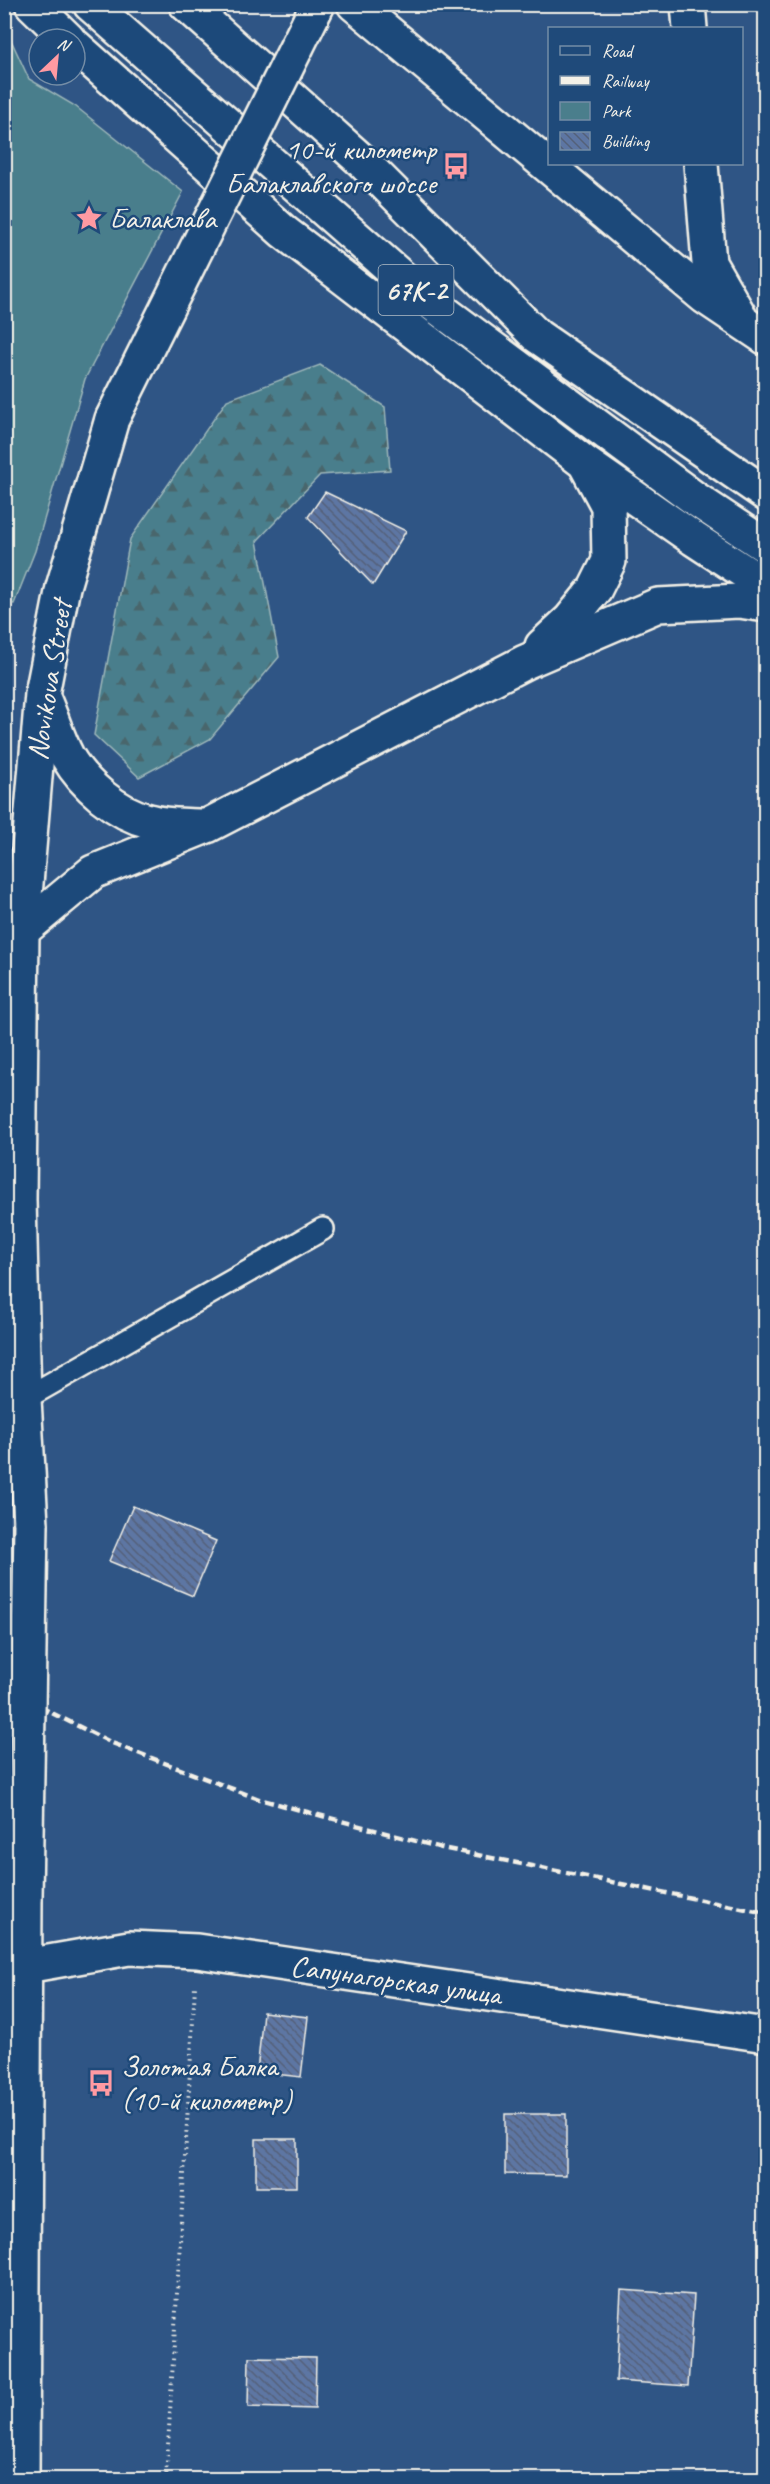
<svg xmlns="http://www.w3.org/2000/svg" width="770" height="2484" viewBox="0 0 770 2484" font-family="Caveat,sans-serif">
<defs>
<pattern id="forest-firs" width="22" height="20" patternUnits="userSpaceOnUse" patternTransform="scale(1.5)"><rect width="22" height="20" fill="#4a7e8c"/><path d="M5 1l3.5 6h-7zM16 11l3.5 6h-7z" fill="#4a666c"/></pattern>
<pattern id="building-back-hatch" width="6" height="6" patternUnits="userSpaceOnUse" patternTransform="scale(1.5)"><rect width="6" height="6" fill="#5d76a3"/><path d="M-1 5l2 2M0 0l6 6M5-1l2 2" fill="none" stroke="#546179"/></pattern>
</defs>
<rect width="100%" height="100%" fill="#2f5585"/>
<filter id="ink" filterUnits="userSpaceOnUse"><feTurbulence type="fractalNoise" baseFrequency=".0167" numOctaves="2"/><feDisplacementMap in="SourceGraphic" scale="12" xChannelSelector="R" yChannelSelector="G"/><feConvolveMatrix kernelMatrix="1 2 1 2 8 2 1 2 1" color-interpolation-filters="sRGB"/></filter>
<g filter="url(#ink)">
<polygon fill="#4a7e8c" stroke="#9fb8ba" stroke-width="1.5" points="5,27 29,79 75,106 183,192 85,379 35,551 14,604 4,603"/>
<polygon fill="url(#forest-firs)" stroke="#9fb8ba" stroke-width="1.5" points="320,365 385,407 390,470 320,475 257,541 279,657 210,739 139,777 94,735 130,539 227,400"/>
<g fill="url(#building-back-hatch)" stroke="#f4f1e8" stroke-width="1.5">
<polygon points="325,492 406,531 373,585 308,517"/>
<polygon points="133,1506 216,1541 193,1596 109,1561"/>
<polygon points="263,2012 308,2017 301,2077 257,2072"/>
<polygon points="505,2114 566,2114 566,2175 505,2174"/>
<rect x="256" y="2139" width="41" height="48"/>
<polygon points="621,2290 694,2295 688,2386 616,2381"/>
<polygon points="249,2357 316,2358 315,2409 248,2407"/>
</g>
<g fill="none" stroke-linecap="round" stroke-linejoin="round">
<defs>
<polyline id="lane" points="24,1399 323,1229"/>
<polyline id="street" points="26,1966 129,1948 197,1951 766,2035"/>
<g id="secondary">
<polyline points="32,4 68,39"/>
<polyline points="354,4 705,297 766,338"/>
<polyline points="688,4 690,28"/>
<polyline points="75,46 284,232 585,463 694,539 766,586"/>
<polyline points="701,164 709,263 739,315"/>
<polyline points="542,646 570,620 595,589 609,561 608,506 587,467"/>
<path d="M44 700C52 718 58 739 67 756 84 785 116 813 149 821 165 826 183 825 200 826"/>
<polyline points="22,931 93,872 207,826 525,662 658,605 739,601 766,605"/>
<polyline points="31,1524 24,1399 19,1200 22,931 42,694 63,587 112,419"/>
<polyline points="22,2480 25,1898"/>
</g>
<g id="primary">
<polyline points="90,4 425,298 694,498 766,546"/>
<polyline points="186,4 361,160 537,336 766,494"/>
</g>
</defs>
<use href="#lane" stroke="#f4f1e8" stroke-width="26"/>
<use href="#street" stroke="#f4f1e8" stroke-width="38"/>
<use href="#secondary" stroke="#f4f1e8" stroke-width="38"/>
<use href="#primary" stroke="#f4f1e8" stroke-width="38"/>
<polyline stroke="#f4f1e8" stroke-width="4" stroke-dasharray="1.5 4.5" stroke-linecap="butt" points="166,2480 195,1986"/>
<use href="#lane" stroke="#1f4a7a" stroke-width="21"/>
<use href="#street" stroke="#1f4a7a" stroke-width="33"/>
<use href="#secondary" stroke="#1f4a7a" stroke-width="33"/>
<use href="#primary" stroke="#1f4a7a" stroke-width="33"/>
<polyline stroke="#f4f1e8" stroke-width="4.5" stroke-dasharray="9 4.5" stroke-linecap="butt" points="4,1689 112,1743 259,1799 442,1848 766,1913"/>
<defs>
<g id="secondary-bridge">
<polyline points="112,419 318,4"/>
<polyline points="25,1898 31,1524"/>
</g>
</defs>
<use href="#secondary-bridge" stroke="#f4f1e8" stroke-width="38" stroke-linecap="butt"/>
<use href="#secondary-bridge" stroke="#1f4a7a" stroke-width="33"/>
</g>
</g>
<defs>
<symbol id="bus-bare" viewBox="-9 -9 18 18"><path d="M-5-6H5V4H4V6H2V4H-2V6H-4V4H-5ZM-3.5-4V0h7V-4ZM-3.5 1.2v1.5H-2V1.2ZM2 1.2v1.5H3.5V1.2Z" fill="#ff9aa2" stroke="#1f4a7a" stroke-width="2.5" paint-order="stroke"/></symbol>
<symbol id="sight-bare" viewBox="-9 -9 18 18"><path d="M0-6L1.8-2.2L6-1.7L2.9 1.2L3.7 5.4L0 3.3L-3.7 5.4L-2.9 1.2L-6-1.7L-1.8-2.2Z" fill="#ff9aa2" stroke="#1f4a7a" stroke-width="2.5" paint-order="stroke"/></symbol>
</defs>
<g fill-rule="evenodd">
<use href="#bus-bare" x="437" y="147" width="38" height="38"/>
<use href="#sight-bare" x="70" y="199" width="38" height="38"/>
<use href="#bus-bare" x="82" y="2064" width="38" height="38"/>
</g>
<g text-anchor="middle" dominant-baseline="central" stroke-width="5" stroke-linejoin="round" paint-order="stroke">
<rect fill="#1f4a7a" stroke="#b4bfc7" stroke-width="1.5" x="378.5" y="265" width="75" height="50" rx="4.5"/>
<g font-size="28" font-weight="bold" fill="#f4f1e8">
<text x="416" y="290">67К-2</text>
</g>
<g font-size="30" fill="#f4f1e8" stroke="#1f4a7a" text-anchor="start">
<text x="436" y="149" text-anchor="end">10-й километр<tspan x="436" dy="34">Балаклавского шоссе</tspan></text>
<text x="109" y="218">Балаклава</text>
<text x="121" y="2066">Золотая Балка<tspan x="121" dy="34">(10-й километр)</tspan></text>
</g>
<g font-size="30" fill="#f4f1e8" stroke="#1f4a7a">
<text transform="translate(49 680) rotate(-81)">Novikova Street</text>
<text transform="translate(396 1980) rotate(8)">Сапунагорская улица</text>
</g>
</g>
<rect width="770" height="2484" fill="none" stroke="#1f4a7a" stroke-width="24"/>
<rect x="12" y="12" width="746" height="2460" fill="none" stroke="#f4f1e8" stroke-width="2" filter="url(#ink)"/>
<rect x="548" y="27" width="195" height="138" fill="#1f4a7a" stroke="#748da6" stroke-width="1.5"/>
<rect x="560" y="46" width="30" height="9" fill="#1f4a7a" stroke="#748da6" stroke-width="1.5"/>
<text x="602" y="57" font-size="18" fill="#f4f1e8">Road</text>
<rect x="560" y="76" width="30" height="9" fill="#f4f1e8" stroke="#748da6" stroke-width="1.5"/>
<text x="602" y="87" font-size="18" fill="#f4f1e8">Railway</text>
<rect x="560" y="102" width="30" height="18" fill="#4a7e8c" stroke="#748da6" stroke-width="1.5"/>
<text x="602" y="117" font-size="18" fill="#f4f1e8">Park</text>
<rect x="560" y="132" width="30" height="18" fill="url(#building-back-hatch)" stroke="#748da6" stroke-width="1.5"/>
<text x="602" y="147" font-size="18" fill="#f4f1e8">Building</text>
<g transform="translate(57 57) rotate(26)"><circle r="28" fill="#1f4a7a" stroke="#748da6" stroke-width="1.5"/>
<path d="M0-4.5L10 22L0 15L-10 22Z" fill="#ff9aa2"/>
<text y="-9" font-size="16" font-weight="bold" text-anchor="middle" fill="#f4f1e8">N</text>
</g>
</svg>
